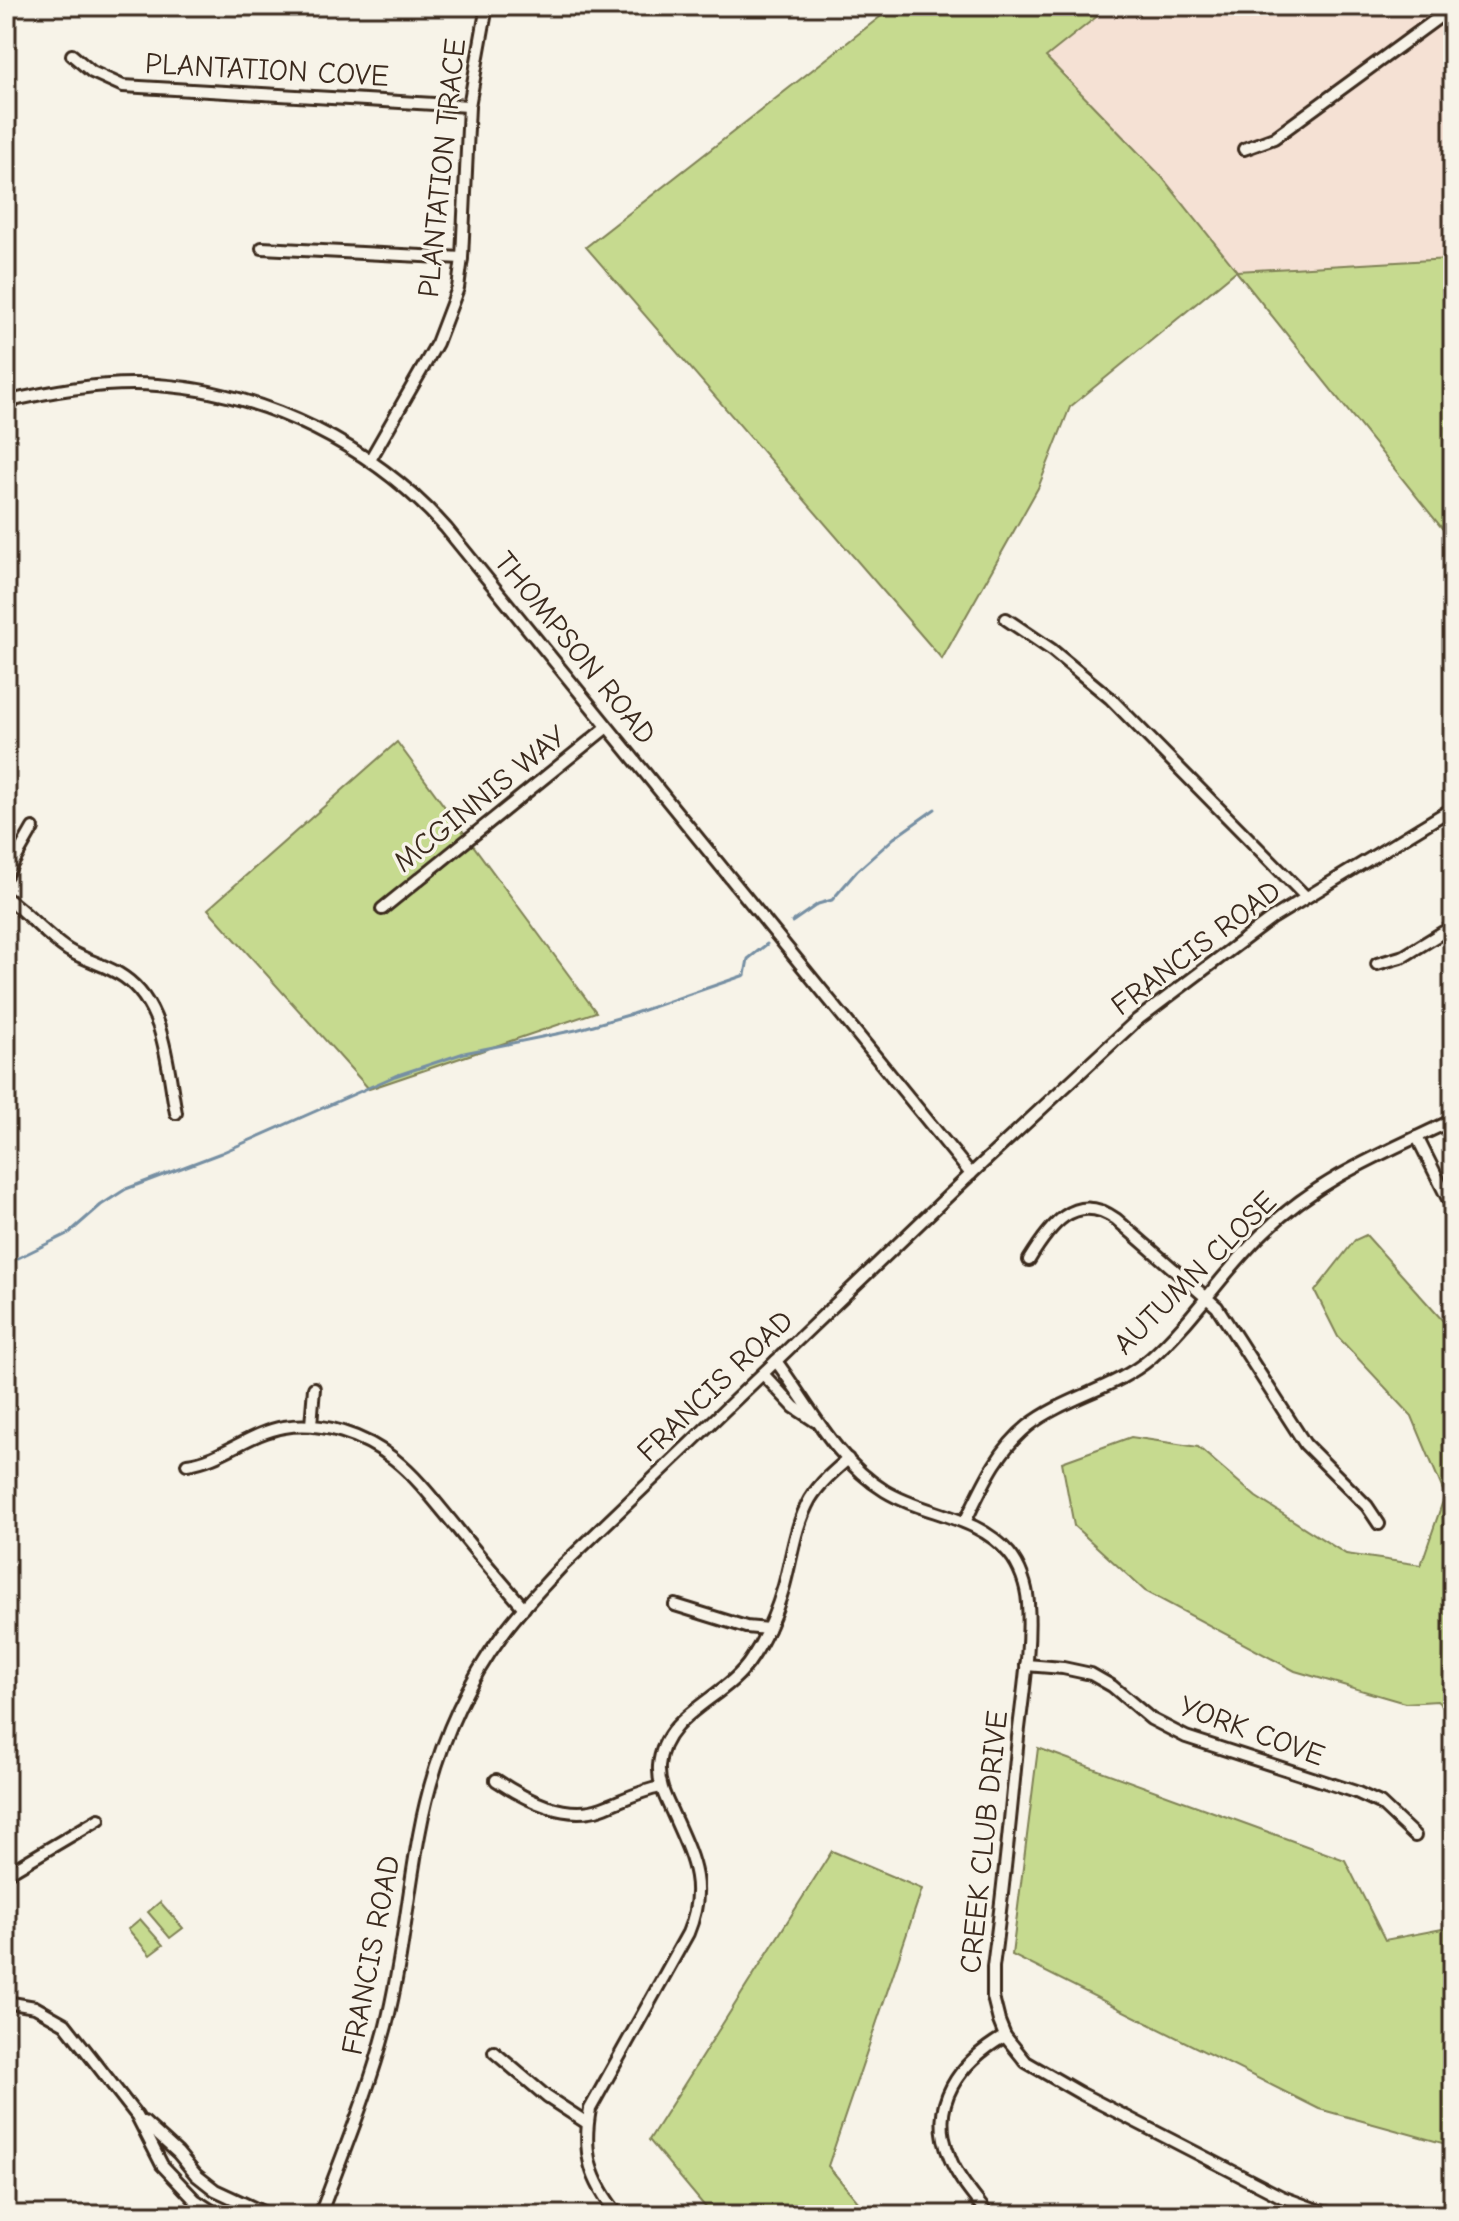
<svg xmlns="http://www.w3.org/2000/svg" width="1459" height="2221" viewBox="0 0 1459 2221" font-family="'Comic Neue',sans-serif">
<rect width="100%" height="100%" fill="#f7f3e8"/>
<filter id="ink" filterUnits="userSpaceOnUse"><feTurbulence type="fractalNoise" baseFrequency=".0125" numOctaves="2"/><feDisplacementMap in="SourceGraphic" scale="16" xChannelSelector="R" yChannelSelector="G"/><feConvolveMatrix kernelMatrix="1 2 1 2 8 2 1 2 1" color-interpolation-filters="sRGB"/></filter>
<g filter="url(#ink)">
<polygon fill="#f5e1d4" points="1110,6 1453,6 1453,256 1450,259 1237,271 1161,176 1046,56"/>
<g fill="#c6da8f" stroke="#808256" stroke-width="2">
<polygon points="894,6 1110,6 1046,57 1161,176 1237,271 1449,259 1453,256 1453,542 1236,271 1070,407 1038,488 942,659 586,247"/>
<polygon points="397,742 596,1012 369,1089 208,909"/>
<polygon points="1366,1235 1453,1332 1453,1715 1437,1701 1405,1703 1295,1671 1145,1591 1074,1526 1062,1462 1131,1437 1198,1447 1256,1497 1346,1554 1421,1565 1445,1495 1412,1416 1338,1337 1315,1291 1355,1240"/>
<polygon points="1038,1748 1345,1860 1385,1940 1453,1927 1453,2146 1319,2109 1012,1955"/>
<polygon points="832,1851 922,1889 828,2166 869,2215 712,2215 649,2140"/>
<polygon points="160,1902 183,1928 170,1938 148,1912"/>
<polygon points="140,1919 163,1945 150,1955 128,1929"/>
</g>
<g fill="none" stroke-linecap="round" stroke-linejoin="round">
<g stroke="#768fa3" stroke-width="3">
<polyline points="792,922 818,904 832,900 857,871 894,838 935,809"/>
<polyline points="6,1264 69,1233 101,1205 126,1189 221,1153 395,1076 464,1053 576,1030 632,1014 745,975 748,959 767,944"/>
</g>
<defs>
<g id="minor">
<polyline points="72,55 92,72 123,86 469,106"/>
<polyline points="1244,149 1274,138 1453,7"/>
<polyline points="262,248 462,258"/>
<path d="M6 402C55 390 107 381 157 385 266 392 374 447 446 528L971 1174"/>
<polyline points="370,460 437,343 458,288 462,258 469,106 487,6"/>
<polyline points="1006,619 1052,650 1110,698 1306,897"/>
<polyline points="6,875 33,828"/>
<path d="M6 898C28 913 46 936 68 950 86 961 107 965 124 977 166 1006 167 1067 176 1113"/>
<polyline points="382,909 607,727"/>
<polyline points="1377,964 1404,956 1453,926"/>
<polyline points="1417,1137 1453,1209"/>
<path d="M1029 1260C1049 1227 1075 1190 1116 1219L1217 1307 1305 1444 1367 1506 1379 1524"/>
<path d="M776 1361C809 1405 836 1461 885 1491 924 1515 977 1515 1009 1553 1020 1566 1027 1586 1028 1603 1031 1647 1023 1693 1018 1737 1011 1814 1003 1891 993 1967V1997L999 2021 1005 2036 1026 2062 1080 2093 1282 2197 1320 2211 1341 2215"/>
<polyline points="763,1374 794,1407 815,1421"/>
<polyline points="311,1425 314,1388"/>
<path d="M187 1464C221 1460 249 1433 284 1427 322 1421 364 1435 394 1459 418 1478 437 1504 456 1527 478 1555 501 1581 524 1608"/>
<path d="M965 1522C982 1487 997 1451 1028 1426 1065 1397 1115 1389 1151 1358 1193 1321 1224 1270 1265 1231 1319 1178 1386 1152 1453 1120"/>
<polyline points="675,1605 746,1627 768,1629"/>
<polyline points="1026,1665 1063,1668 1091,1674 1112,1686 1151,1719 1186,1737 1356,1792 1380,1803 1415,1836"/>
<path d="M496 1780C526 1800 566 1821 602 1808 623 1800 639 1791 661 1787"/>
<polyline points="6,1874 99,1819"/>
<polyline points="6,2002 35,2007 65,2024 137,2116 162,2165 195,2200 218,2215"/>
<polyline points="494,2052 547,2097 587,2123"/>
<polyline points="144,2122 178,2153 196,2175 215,2190 269,2215"/>
<path d="M320 2215C343 2153 369 2091 386 2026 402 1963 407 1899 419 1835 432 1764 459 1694 502 1635 519 1611 541 1589 561 1567L971 1174 1137 1020 1271 919 1453 808"/>
<path d="M618 2215C590 2180 582 2153 590 2109L688 1933C708 1885 692 1857 672 1812 665 1797 658 1783 659 1766 663 1713 727 1699 752 1658 766 1637 777 1610 784 1586 792 1557 795 1526 810 1499 820 1483 834 1471 848 1459"/>
<path d="M988 2215C975 2197 958 2179 950 2158 927 2104 960 2062 1005 2036"/>
</g>
</defs>
<use href="#minor" stroke="#3b2a1e" stroke-width="16"/>
<use href="#minor" stroke="#f7f3e8" stroke-width="10"/>
</g>
</g>
<g text-anchor="middle" dominant-baseline="central" stroke-width="7" stroke-linejoin="round" paint-order="stroke">
<g font-size="30" fill="#3b2a1e" stroke="#f7f3e8">
<text transform="translate(267 70) rotate(3)">PLANTATION COVE</text>
<text transform="translate(442 168) rotate(-84)">PLANTATION TRACE</text>
<text transform="translate(575 648) rotate(51)">THOMPSON ROAD</text>
<text transform="translate(480 799) rotate(-39)">MCGINNIS WAY</text>
<text transform="translate(1196 948) rotate(-37)">FRANCIS ROAD</text>
<text transform="translate(1195 1273) rotate(-45)">AUTUMN CLOSE</text>
<text transform="translate(715 1386) rotate(-44)">FRANCIS ROAD</text>
<text transform="translate(1252 1731) rotate(20)">YORK COVE</text>
<text transform="translate(984 1842) rotate(-84)">CREEK CLUB DRIVE</text>
<text transform="translate(371 1955) rotate(-79)">FRANCIS ROAD</text>
</g>
</g>
<rect width="1459" height="2221" fill="none" stroke="#f7f3e8" stroke-width="32"/>
<rect x="16" y="16" width="1427" height="2189" fill="none" stroke="#3b2a1e" stroke-width="3" filter="url(#ink)"/>
</svg>
